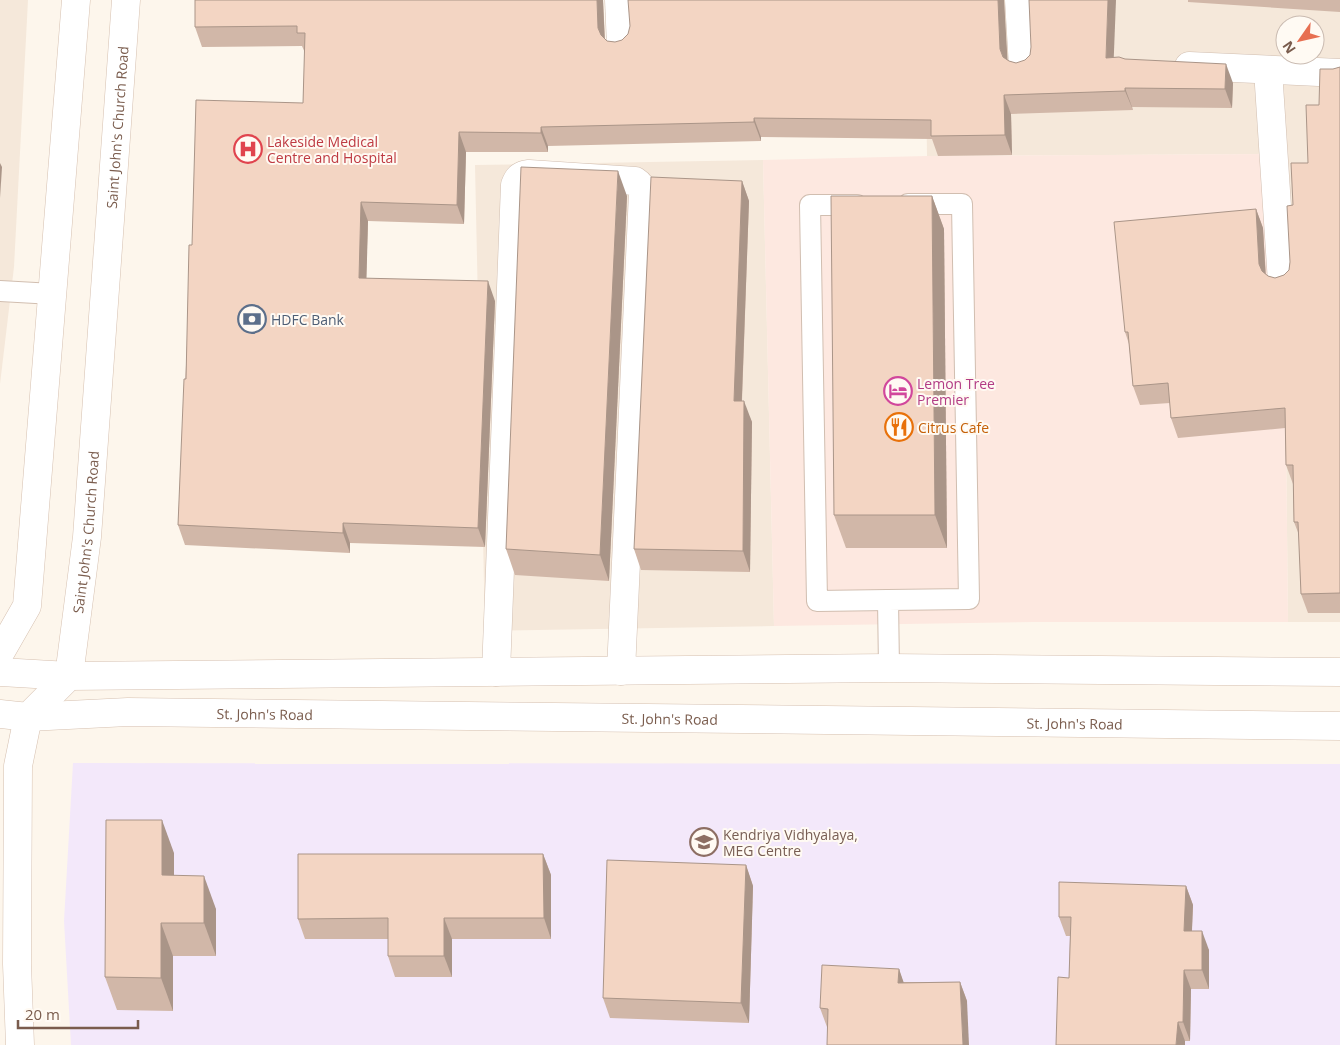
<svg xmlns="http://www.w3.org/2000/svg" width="1340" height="1045" viewBox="0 0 1340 1045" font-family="'Open Sans',sans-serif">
<rect width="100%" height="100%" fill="#fdf6ec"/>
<g fill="#f5e8da" fill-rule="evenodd">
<polygon points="0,0 28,0 14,267 0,384"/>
<path d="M925 0H1340V622H1288L1283 154 927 156ZM1285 25H1315V55H1285Z"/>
<polygon points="763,160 774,626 485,631 475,165"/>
</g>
<polygon fill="#fde8e0" points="1283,154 1288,622 1033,622 774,626 763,160 927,156"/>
<polygon fill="#f3e8fa" points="73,763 1340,764 1340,1045 71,1045 64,921"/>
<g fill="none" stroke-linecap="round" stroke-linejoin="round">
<defs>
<g id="lane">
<polyline points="857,205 810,205 817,601 888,600"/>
<polyline points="0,291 53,294"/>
<polyline points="889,668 888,600 969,599 962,204 908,204"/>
</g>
<g id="street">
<polyline points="619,0 621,46"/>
<polyline points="1019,0 1023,67"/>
<polyline points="1189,66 1340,73"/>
<polyline points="1268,70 1282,282"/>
<path d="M496 672 515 185C518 177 521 175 529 174L635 181C640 184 642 187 643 193L621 671"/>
</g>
<g id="secondary">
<polyline points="0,653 27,606 76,0"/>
<polyline points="0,672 69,676 889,668 1340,672"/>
<path id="s1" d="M0 714 28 717 128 712 1340 726"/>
<path id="s2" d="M20 1045 17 964 18 766 28 717 69 676 87 537 126 0"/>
</g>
</defs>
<use href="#lane" stroke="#d1beb0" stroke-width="22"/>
<use href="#street" stroke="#d1beb0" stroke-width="29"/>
<use href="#secondary" stroke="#d6c0b0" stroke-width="29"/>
<use href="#lane" stroke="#fff" stroke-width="20"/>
<use href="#street" stroke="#fff" stroke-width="28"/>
<use href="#secondary" stroke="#fff" stroke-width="28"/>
</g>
<g fill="#d1b7a8">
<polygon points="195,0 603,0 605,39 607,41 615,42 1004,0 1007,60 1009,61 1016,63 1114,57 1125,59 1233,83 1232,108 1132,107 1133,110 1011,114 1012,155 938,156 932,139 761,137 761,141 548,146 548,152 466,152 464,224 368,221 366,278 495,301 485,547 350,543 350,553 185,545 178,525 192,245 303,103 305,53 302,46 202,47 195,27"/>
<polygon points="1188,0 1340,0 1340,12 1188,2"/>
<polygon points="1340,67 1340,613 1308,613 1301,594 1299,535 1294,522 1293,484 1286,465 1285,428 1178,438 1171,418 1170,403 1140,405 1133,386 1129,344 1125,332 1256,209 1263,228 1266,275 1268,276 1275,278 1284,275 1289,270 1290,262 1293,205 1308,163 1319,105 1333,69"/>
<polygon points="742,181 749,201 742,401 752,422 750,572 641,570 634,549"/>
<polygon points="627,196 609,581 515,575 506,549"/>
<polygon points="932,196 944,229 947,548 846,548 834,515"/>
<polygon points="174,853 174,875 216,909 216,956 173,956 173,1011 117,1010 105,977"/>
<polygon points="543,854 551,875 551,939 452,939 452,977 395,977 388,956 388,939 305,939 298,919"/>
<polygon points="746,865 753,886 749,1023 610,1018 603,998"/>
<polygon points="1186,886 1193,905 1192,931 1209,950 1209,989 1191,989 1190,1041 1185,1041 1069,978 1070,936 1066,936 1059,917"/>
<polygon points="899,969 903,982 960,982 967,1001 827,1027 820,1008"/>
</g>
<g fill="#aa9588">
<polygon points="597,0 603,0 605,47 598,28"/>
<polygon points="998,0 1004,0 1008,68 1000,49"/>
<polygon points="1108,0 1116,0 1113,77 1106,58"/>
<polygon points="1226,64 1233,83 1232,108 1225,89"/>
<polygon points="1125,88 1132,107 1133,110 1125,91"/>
<polygon points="1004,95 1011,114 1012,155 1005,135"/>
<polygon points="754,118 761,137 761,141 754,122"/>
<polygon points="541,127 548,146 548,152 541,133"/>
<polygon points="459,132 466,152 464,224 457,205"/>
<polygon points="0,163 2,167 0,198"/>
<polygon points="618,171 627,196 609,581 600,555"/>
<polygon points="742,181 749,201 741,422 734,401"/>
<polygon points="932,196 944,229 947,548 935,515"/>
<polygon points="361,202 368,221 366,297 359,278"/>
<polygon points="1256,209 1263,228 1266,283 1259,264"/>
<polygon points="488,281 495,301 485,547 478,528"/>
<polygon points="744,401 752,422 750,572 743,551"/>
<polygon points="343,523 350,543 350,553 343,533"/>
<polygon points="162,820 174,853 174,908 162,875"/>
<polygon points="543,854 551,875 551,939 544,918"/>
<polygon points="746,865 753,886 749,1023 741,1003"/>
<polygon points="204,876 216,909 216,956 204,923"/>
<polygon points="1186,886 1193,905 1191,950 1184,931"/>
<polygon points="444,918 452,939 452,977 444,956"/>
<polygon points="161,923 173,956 173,1011 161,978"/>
<polygon points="1202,931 1209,950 1209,989 1202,970"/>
<polygon points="899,969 906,989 898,983"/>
<polygon points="1184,970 1191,989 1190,1041 1183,1022"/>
<polygon points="960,982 967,1001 969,1045 963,1045"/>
<polygon points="1178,1022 1185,1041 1185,1045 1176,1045"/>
</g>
<g fill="#f3d5c3" stroke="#aa9588">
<polygon points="195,0 597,0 598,28 601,35 607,41 615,42 622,40 628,34 630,26 628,0 998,0 1000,49 1003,57 1009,61 1016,63 1025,60 1030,55 1031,47 1029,0 1108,0 1106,58 1119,57 1125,59 1226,64 1225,89 1125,88 1125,91 1004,95 1005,135 931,136 931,120 754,118 754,122 541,127 541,133 459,132 457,205 361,202 359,278 488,281 478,528 343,523 343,533 178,525 184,379 186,379 189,245 192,245 196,100 303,103 305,33 297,33 297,26 195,27"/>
<polygon points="1340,67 1340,593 1301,594 1298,522 1294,522 1293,465 1286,465 1285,408 1171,418 1168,383 1133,386 1128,332 1125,332 1114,222 1256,209 1259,264 1262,271 1268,276 1275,278 1284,275 1289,270 1290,262 1287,206 1293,205 1291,163 1308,163 1306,105 1319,105 1320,69 1333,69"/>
<polygon points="521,167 618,171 600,555 506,549"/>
<polygon points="651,177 742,181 734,401 744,401 743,551 634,549"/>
<polygon points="831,196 932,196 935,515 834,515"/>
<polygon points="106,820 162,820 162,875 204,876 204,923 161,923 161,978 105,977"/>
<polygon points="298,854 543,854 544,918 444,918 444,956 388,956 388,918 298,919"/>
<polygon points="607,860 746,865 741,1003 603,998"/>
<polygon points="1059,882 1186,886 1184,931 1202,931 1202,970 1184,970 1183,1022 1178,1022 1176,1045 1056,1045 1058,977 1069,978 1071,917 1059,917"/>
<polygon points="822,965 899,969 898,983 960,982 963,1045 827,1045 828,1009 820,1008"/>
</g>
<defs>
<symbol id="hospital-ring" viewBox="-11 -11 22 22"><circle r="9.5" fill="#fffaf3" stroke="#e0444e" stroke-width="1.5"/><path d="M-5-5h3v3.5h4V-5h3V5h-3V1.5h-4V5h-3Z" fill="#e0444e"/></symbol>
<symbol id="bank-ring" viewBox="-11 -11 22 22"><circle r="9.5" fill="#fffaf3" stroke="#5c6f8a" stroke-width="1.5"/><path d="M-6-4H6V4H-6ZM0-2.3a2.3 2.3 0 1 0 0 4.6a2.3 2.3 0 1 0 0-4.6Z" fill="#5c6f8a"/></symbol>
<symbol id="hotel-ring" viewBox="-11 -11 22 22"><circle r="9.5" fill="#fffaf3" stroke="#d1479c" stroke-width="1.5"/><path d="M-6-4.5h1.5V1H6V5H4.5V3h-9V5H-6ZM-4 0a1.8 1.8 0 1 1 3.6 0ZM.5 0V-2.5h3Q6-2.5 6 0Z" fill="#d1479c"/></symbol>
<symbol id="restaurant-ring" viewBox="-11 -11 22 22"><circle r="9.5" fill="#fffaf3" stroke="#e8710a" stroke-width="1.5"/><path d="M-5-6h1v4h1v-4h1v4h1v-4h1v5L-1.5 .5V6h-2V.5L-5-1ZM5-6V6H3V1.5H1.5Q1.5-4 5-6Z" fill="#e8710a"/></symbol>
<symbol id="school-ring" viewBox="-11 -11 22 22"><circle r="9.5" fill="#fffaf3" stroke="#8d6e63" stroke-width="1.5"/><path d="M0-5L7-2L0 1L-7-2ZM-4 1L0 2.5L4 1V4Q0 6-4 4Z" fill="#8d6e63"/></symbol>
</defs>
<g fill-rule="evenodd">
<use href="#hospital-ring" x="232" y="133" width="32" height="32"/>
<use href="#bank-ring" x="236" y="303" width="32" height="32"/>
<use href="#hotel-ring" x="882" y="375" width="32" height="32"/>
<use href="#restaurant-ring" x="883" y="411" width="32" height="32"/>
<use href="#school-ring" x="688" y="826" width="32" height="32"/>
</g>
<g text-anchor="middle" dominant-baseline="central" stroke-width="4" stroke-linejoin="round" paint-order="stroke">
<g font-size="14" fill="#7a5c4d" stroke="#fffaf3">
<text stroke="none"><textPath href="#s2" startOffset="938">Saint John's Church Road</textPath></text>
<text stroke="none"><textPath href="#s2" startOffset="532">Saint John's Church Road</textPath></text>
<text stroke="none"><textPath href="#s1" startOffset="265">St. John's Road</textPath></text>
<text stroke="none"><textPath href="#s1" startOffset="670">St. John's Road</textPath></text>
<text stroke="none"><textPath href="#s1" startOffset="1075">St. John's Road</textPath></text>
</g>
<g font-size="14" fill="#be3a42" stroke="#fffaf3" text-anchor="start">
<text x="267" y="141">Lakeside Medical<tspan x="267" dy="16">Centre and Hospital</tspan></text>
</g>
<g font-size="14" fill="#4e5e75" stroke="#fffaf3" text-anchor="start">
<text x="271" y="319">HDFC Bank</text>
</g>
<g font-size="14" fill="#b23c85" stroke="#fffaf3" text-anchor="start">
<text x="917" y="383">Lemon Tree<tspan x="917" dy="16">Premier</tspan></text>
</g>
<g font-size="14" fill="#c56008" stroke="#fffaf3" text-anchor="start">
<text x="918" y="427">Citrus Cafe</text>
</g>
<g font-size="14" fill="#785e54" stroke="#fffaf3" text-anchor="start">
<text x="723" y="834">Kendriya Vidhyalaya,<tspan x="723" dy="16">MEG Centre</tspan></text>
</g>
</g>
<g transform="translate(1300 40) rotate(236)"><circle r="24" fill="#fffaf3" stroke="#cabbb1"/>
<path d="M0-4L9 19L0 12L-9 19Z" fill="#e76f51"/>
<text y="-8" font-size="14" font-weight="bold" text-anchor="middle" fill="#7a5c4d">N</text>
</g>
<path d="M18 1020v8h120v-8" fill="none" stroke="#7a5c4d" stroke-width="2.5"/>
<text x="25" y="1020" font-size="15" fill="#7a5c4d" stroke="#fffaf3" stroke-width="4" paint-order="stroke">20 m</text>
</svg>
